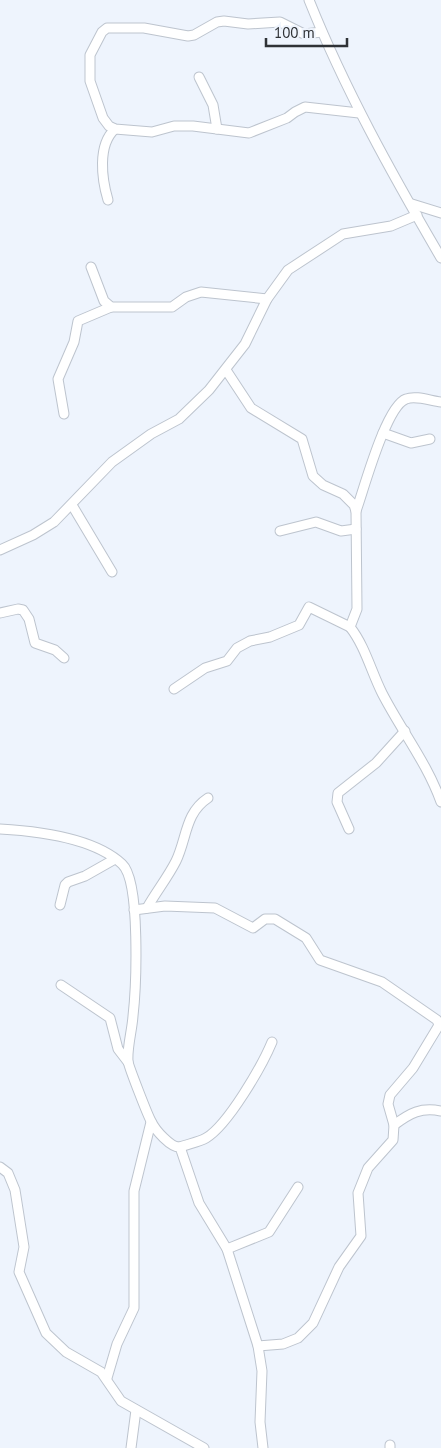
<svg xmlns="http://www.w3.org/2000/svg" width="441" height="1448" viewBox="0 0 441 1448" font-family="'PT Sans',sans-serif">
<rect width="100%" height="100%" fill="#eef4fd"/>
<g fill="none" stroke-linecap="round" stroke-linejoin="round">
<defs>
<g id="minor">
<path d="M309 0C345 90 392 174 441 258"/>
<polyline points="322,32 304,34 280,22 248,24 224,21 217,22 194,35 188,36 144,28 107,28 102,32 90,55 90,81 103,118 109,126 115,129 152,132 174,126 193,126 249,133 287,118 295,112 305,107 359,113"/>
<polyline points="199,77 213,105 217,129"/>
<path d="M108 200C102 180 97 145 115 129"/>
<polyline points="412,204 441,213"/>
<polyline points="91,267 104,301 111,307 172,307 186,297 201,292 267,299"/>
<path d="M226 370 251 408 302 439 313 476 323 485 343 494 354 505 356 511 357 609 350 627C365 646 371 671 382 693 401 730 427 763 441 802"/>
<polyline points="64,414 58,379 74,342 78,321 111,307"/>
<polyline points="383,433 411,443 430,439"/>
<polyline points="72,505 112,572"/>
<path d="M356 511C364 489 386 406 406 399 416 395 431 401 441 402"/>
<polyline points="280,531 316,522 341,531 356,529"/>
<polyline points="0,550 33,535 54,522 112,462 151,434 179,419 209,390 245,344 267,299 288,270 343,234 391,226 417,215"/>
<polyline points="0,613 18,609 23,610 29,619 35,643 55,650 64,658"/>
<polyline points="174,689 205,668 227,661 237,648 250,641 270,637 299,625 309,607 350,627"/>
<path d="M0 829C36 831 94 838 122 864 141 881 136 989 133 1016 132 1031 127 1047 128 1061 128 1065 148 1116 151 1121 155 1130 171 1148 180 1147L199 1203 227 1249 258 1346 262 1371 260 1422 263 1448"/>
<polyline points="349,829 337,802 338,793 376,763 405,731"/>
<polyline points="60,905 65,885 68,882 85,876 115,859"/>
<path d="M147 908C156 892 168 877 176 861 187 838 185 813 208 798"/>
<polyline points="134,910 165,906 215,908 253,928 265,919 275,919 306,938 320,960 382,982 437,1020 439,1025 413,1068 390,1095 388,1104 394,1125 393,1140 368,1168 358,1193 361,1236 339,1267 313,1323 298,1338 283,1344 258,1346"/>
<polyline points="61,985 110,1018 118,1049 128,1062"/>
<path d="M394 1125C410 1113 421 1107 441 1111"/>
<path d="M180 1147C188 1144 199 1142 206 1138 228 1125 262 1066 272 1042"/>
<polyline points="0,1167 8,1173 15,1190 24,1247 19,1272 46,1333 66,1352 101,1372 121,1401 204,1448"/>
<polyline points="227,1249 269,1232 298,1187"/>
<polyline points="107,1378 117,1344 134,1308 134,1191 151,1122"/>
<polyline points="131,1448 136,1410"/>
<polyline points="390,1448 390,1445"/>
</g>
</defs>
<use href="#minor" stroke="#bdc4ce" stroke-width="11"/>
<use href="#minor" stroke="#fff" stroke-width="9"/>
</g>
<path d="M266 38v8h81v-8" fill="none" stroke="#2f3236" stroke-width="2.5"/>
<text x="274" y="38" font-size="15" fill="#2f3236" stroke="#eef4fd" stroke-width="4" paint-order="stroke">100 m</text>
</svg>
